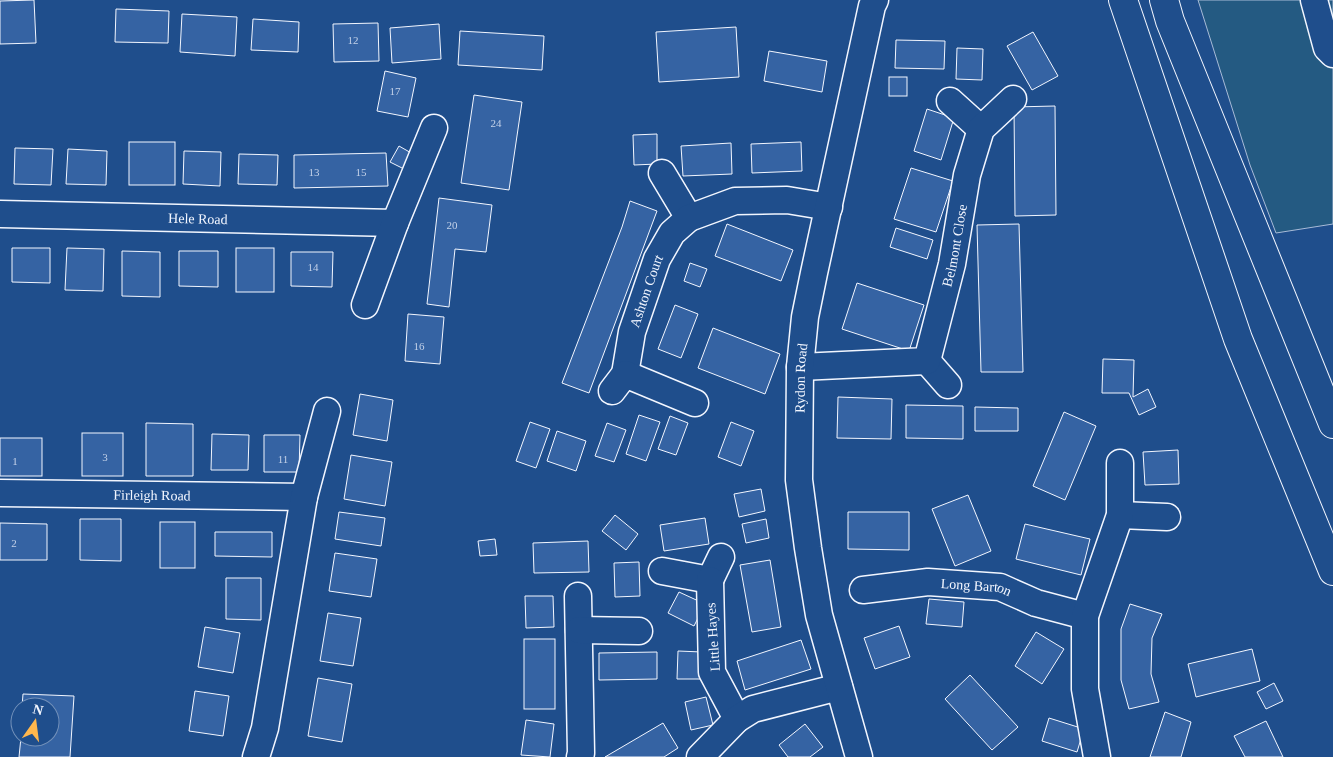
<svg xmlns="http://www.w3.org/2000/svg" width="1333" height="757" viewBox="0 0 1333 757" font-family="Georgia,serif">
<rect width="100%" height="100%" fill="#1f4e8c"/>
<polygon fill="#245a82" stroke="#a8bbd7" points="1198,0 1333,0 1333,224 1276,233 1250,165"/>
<g fill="#3563a3" stroke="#f2f6ff">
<polygon points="34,0 36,43 0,44 0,1"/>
<polygon points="116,9 169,11 168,43 115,42"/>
<polygon points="182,14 237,17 235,56 180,52"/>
<polygon points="253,19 299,22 298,52 251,50"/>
<polygon points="378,23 379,61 334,62 333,24"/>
<polygon points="439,24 441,59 392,63 390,28"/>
<polygon points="736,27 739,77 659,82 656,32"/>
<polygon points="460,31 544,36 542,70 458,65"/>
<polygon points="1033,32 1058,76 1032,90 1007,46"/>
<polygon points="896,40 945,41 944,69 895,68"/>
<polygon points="957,48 983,49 982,80 956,79"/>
<polygon points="769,51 827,61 822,92 764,81"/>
<polygon points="385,71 416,78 408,117 377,111"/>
<rect x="889" y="77" width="18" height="19"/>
<polygon points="474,95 522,102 509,190 461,183"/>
<polygon points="1055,106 1056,215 1015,216 1014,107"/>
<polygon points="927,109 954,118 941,160 914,151"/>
<polygon points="657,134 657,164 634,165 633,135"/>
<rect x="129" y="142" width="46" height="43"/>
<polygon points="801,142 802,171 752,173 751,144"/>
<polygon points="731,143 732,174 683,176 681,146"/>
<polygon points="399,146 413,154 404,169 390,162"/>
<polygon points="15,148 53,149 51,185 14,184"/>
<polygon points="68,149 107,151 106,185 66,184"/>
<polygon points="184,151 221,152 220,186 183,184"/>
<polygon points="386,153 388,186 294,188 294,155"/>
<polygon points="239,154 278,155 277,185 238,184"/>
<polygon points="911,168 953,181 936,232 894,219"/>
<polygon points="439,198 492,205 486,252 455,249 449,307 427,304"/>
<polygon points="630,201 657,211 589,393 562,383 622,227"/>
<polygon points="727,224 793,250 781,281 715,256"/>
<polygon points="1019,224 1023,372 981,372 977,225"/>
<polygon points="896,228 933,240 927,259 890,247"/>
<polygon points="12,248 50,248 50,283 12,282"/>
<polygon points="67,248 104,249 103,291 65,290"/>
<rect x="236" y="248" width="38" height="44"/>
<polygon points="122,251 160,252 160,297 122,296"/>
<polygon points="179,251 218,251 218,287 179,286"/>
<polygon points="291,252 333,252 332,287 291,286"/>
<polygon points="690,263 707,269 700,287 684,281"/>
<polygon points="857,283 924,305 909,351 842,329"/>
<polygon points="675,305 698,314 681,358 658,349"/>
<polygon points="408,314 444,317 440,364 405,361"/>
<polygon points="713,328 780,354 765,394 698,368"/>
<polygon points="1103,359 1134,360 1133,397 1148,389 1156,407 1139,415 1129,393 1102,393"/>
<polygon points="360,394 393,400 387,441 353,435"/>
<polygon points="838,397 892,399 891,439 837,438"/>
<polygon points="906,405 963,406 963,439 906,438"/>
<polygon points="975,407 1018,408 1018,431 975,431"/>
<polygon points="1064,412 1096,426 1065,500 1033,486"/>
<polygon points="639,415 660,422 646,461 626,454"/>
<polygon points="670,416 688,423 676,455 658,449"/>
<polygon points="530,422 550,429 536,468 516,461"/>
<polygon points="731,422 754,431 741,466 718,457"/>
<polygon points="146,423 193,424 193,476 146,476"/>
<polygon points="607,423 626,430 614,462 595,456"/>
<polygon points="557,431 586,441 576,471 547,461"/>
<rect x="82" y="433" width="41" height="43"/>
<polygon points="212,434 249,435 248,470 211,470"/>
<polygon points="264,435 300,435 299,472 264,472"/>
<rect x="0" y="438" width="42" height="38"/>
<polygon points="1178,450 1179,484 1145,485 1143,452"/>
<polygon points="351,455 392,462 385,506 344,499"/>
<polygon points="761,489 765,511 739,517 734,494"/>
<polygon points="968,495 991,551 955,566 932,509"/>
<polygon points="339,512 385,518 381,546 335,539"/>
<polygon points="848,512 909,512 909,550 848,549"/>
<polygon points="615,515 638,534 626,550 602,531"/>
<polygon points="705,518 709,544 664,551 660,525"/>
<polygon points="80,519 121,519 121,561 80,560"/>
<polygon points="766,519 769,538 746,543 742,524"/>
<rect x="160" y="522" width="35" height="46"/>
<polygon points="0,523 47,524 47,560 0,560"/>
<polygon points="1025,524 1090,539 1081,575 1016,559"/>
<polygon points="215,532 272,532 272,557 215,556"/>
<polygon points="495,539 497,555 480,556 478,541"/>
<polygon points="588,541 589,572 534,573 533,543"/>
<polygon points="335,553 377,559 371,597 329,591"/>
<polygon points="770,560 781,627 752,632 740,565"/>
<polygon points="639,562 640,596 615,597 614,563"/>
<polygon points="226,578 261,578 261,620 226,619"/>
<polygon points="679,592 705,604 694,626 668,613"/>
<polygon points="525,596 553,596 554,627 526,628"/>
<polygon points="929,599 964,602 962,627 926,624"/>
<polygon points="1130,604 1162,614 1152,638 1151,674 1159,702 1129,709 1121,680 1121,629"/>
<polygon points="328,613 361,618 353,666 320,661"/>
<polygon points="899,626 910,657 875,669 864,638"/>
<polygon points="205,627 240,633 233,673 198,667"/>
<polygon points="1036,632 1064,649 1042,684 1015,666"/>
<rect x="524" y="639" width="31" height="70"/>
<polygon points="801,640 811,669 745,690 737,661"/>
<polygon points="1252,649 1260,681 1196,697 1188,664"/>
<polygon points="678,651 702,652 701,679 677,679"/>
<polygon points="657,652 657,679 599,680 599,653"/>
<polygon points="970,675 1018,727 992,750 945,699"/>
<polygon points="318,678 352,684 342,742 308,736"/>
<polygon points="1274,683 1283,701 1266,709 1257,692"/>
<polygon points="195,691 229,696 223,736 189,731"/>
<polygon points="23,694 74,696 70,757 19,757 21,737 50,737 50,707 22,707"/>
<polygon points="706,697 713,725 691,730 685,702"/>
<polygon points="1165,712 1191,722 1181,757 1150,757"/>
<polygon points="1049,718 1084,729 1077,752 1042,741"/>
<polygon points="526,720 554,724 550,757 521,755"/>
<polygon points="1266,721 1283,757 1245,757 1234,736"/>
<polygon points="663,723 678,748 664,757 605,757"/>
<polygon points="805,724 823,747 810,757 788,757 779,745"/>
</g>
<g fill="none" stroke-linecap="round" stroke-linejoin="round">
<defs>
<g id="minor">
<polyline points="1314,0 1327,48 1333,54"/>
<polyline points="950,101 981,129"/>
<polyline points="662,173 689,218"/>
<path id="s1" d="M0 214 395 223"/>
<polyline points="365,305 395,223 434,128"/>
<polyline points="927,361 948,385"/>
<path id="s2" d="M800 367 927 361 952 264 967 175 981 129 1013 99"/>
<path id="s3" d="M625 374 632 332 657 259 672 233 689 218 735 201 787 200 829 207"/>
<polyline points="612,391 625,374 695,403"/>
<path id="s4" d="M0 493 304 497"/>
<polyline points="1120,515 1167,517"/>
<polyline points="662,571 710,580 721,557"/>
<polyline points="710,580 712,672 737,719"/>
<path id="s5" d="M863 590 928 582 1000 587 1036 603 1085 616"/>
<polyline points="578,596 581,753 580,757"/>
<polyline points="579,630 639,631"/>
<polyline points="256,757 265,728 304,497 327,411"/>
<polyline points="700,757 737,719 753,709 839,687"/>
<path id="s6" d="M859 757 819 615 808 548 799 480 800 367 805 317 814 273 872 6 875 0"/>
<polyline points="1097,757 1085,689 1085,616 1120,515 1120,463"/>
</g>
<g id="highway">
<polyline points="1123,0 1238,339 1333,571"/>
<polyline points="1164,0 1170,21 1333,424"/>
</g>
</defs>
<use href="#minor" stroke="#f2f6ff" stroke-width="29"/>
<use href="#highway" stroke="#f2f6ff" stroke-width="30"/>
<use href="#minor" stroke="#1f4e8c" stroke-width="26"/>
<use href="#highway" stroke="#1f4e8c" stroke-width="28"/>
</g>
<g text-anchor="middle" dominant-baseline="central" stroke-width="4" stroke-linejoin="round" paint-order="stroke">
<g font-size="11" fill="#c3d1e8">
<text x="353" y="40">12</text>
<text x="395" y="91">17</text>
<text x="496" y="123">24</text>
<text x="314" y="172">13</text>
<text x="361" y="172">15</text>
<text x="452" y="225">20</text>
<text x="313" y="267">14</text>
<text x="419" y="346">16</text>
<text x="105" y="457">3</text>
<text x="283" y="459">11</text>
<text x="15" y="461">1</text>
<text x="14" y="543">2</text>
</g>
<g font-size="14" fill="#f2f6ff" stroke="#1f4e8c">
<text stroke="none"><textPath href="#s1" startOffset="198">Hele Road</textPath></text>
<text stroke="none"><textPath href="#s2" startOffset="246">Belmont Close</textPath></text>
<text stroke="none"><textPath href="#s3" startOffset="86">Ashton Court</textPath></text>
<text stroke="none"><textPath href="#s6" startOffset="386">Rydon Road</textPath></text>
<text stroke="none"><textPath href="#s4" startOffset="152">Firleigh Road</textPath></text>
<text stroke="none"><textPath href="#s5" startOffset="114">Long Barton</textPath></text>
<text transform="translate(713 637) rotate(-94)">Little Hayes</text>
</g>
</g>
<g transform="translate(35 722) rotate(14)"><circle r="24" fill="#1f4e8c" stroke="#7391ba"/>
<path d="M0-4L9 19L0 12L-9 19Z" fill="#ffb74d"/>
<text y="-8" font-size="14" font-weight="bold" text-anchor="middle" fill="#f2f6ff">N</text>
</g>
</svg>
